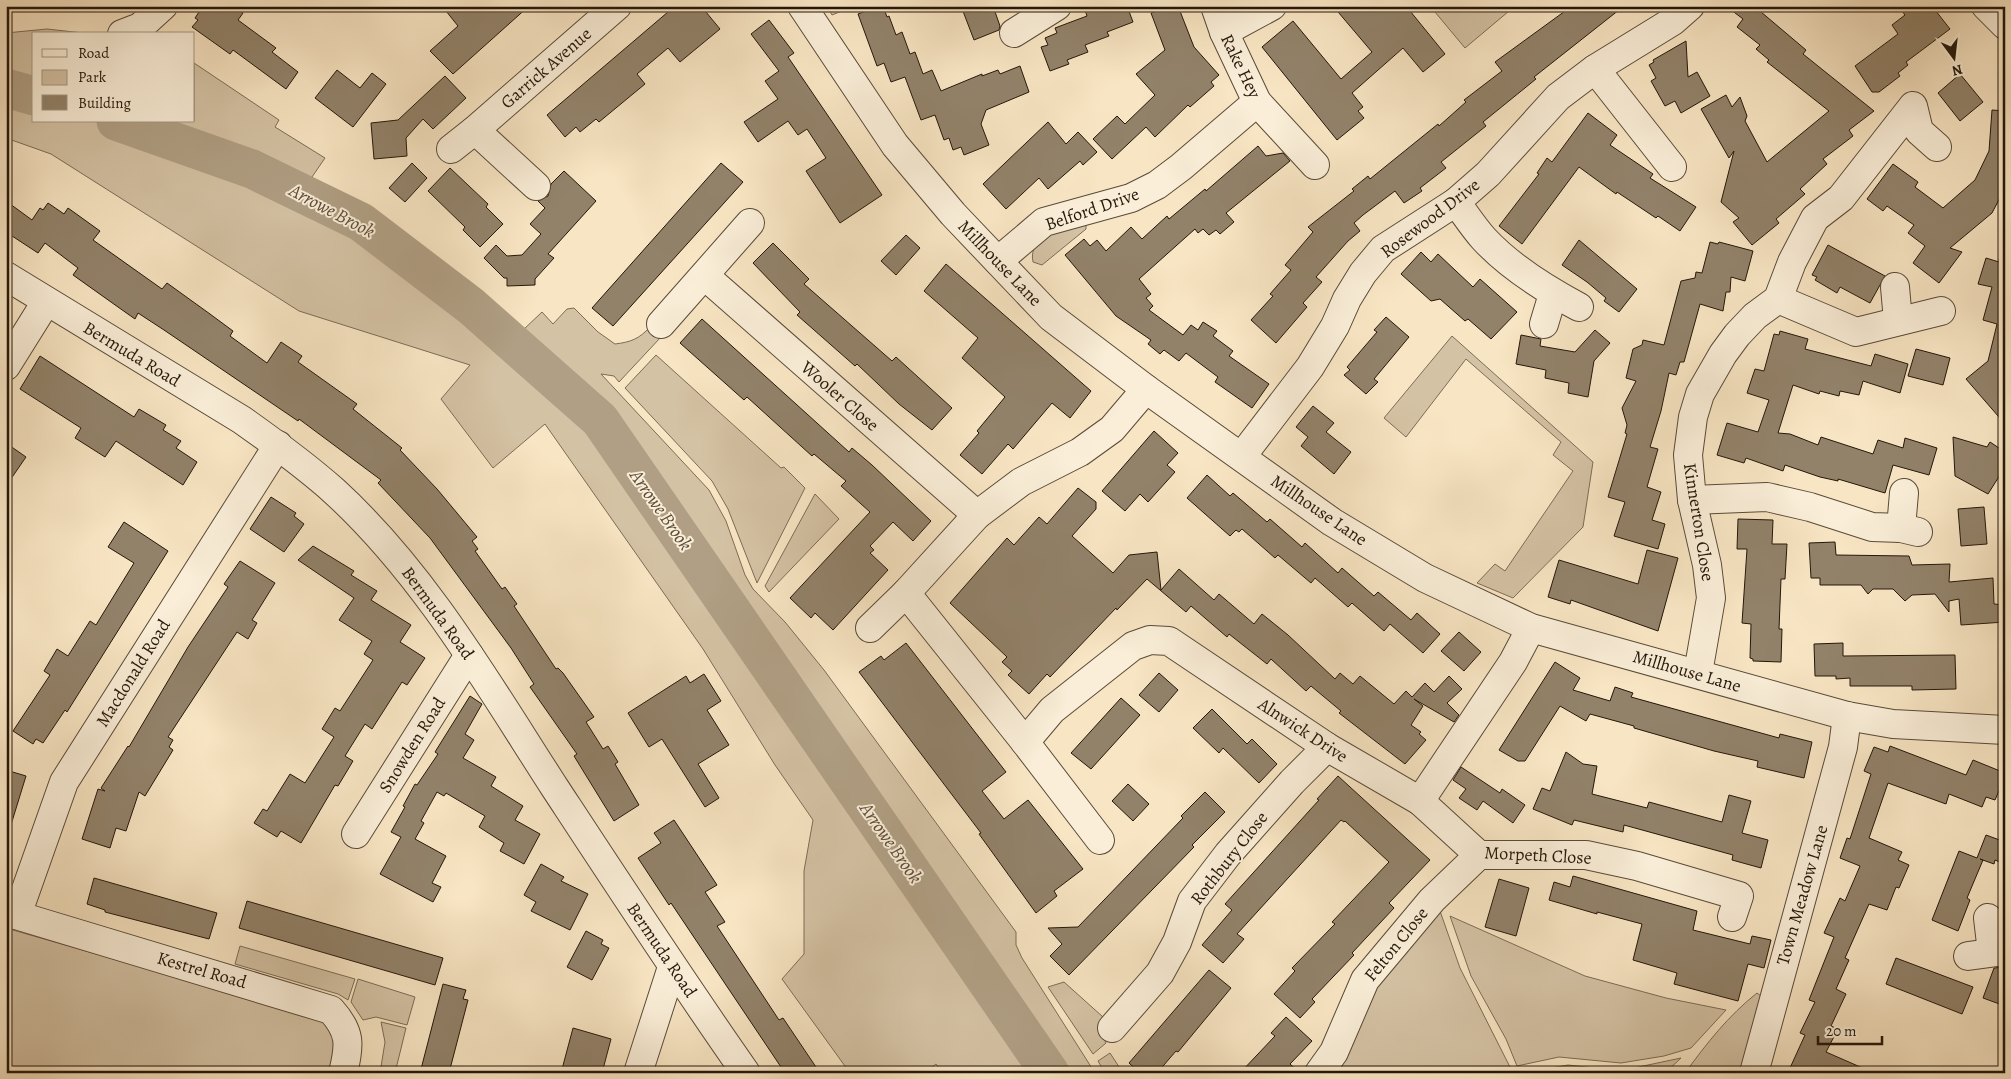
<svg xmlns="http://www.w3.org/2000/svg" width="2011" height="1079" viewBox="0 0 2011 1079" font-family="Alegreya,serif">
<rect width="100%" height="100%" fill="#f8e5c3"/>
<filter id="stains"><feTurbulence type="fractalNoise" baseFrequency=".004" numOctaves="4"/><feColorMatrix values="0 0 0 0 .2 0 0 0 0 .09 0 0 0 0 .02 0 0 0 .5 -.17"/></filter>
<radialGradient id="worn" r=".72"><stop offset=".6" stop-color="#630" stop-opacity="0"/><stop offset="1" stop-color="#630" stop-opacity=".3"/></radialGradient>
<g fill="#d4c2a4" stroke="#7c6c57">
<polygon points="827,6 854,6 832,15"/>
<polygon points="1430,6 1515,6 1465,48"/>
<path d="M47 29 92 34H34V121H194V63L279 120 275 127 325 158 301 193 339 211 347 203 397 230 439 259 522 331 542 312 553 324 567 309 574 308 598 332 615 344C631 342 639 339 650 327L661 337 619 382 614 376 601 374 709 490 726 521 745 575 753 589 785 622 824 670 1016 932V945L1022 958 1095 1073H942L936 1064 925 1073H850L782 979 804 954V871L813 820 775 765 703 649 545 424 493 468 441 399 470 365 299 311 51 154 6 138V33Z"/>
<path d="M1086 223V229L1042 265 1033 262C1027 234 1067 229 1086 223Z"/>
<polygon points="1452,336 1593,462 1583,527 1513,598 1477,583 1495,564 1505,571 1573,471 1553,455 1561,442 1466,359 1406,437 1384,418"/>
<polygon points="656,355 781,468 784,467 805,488 757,583 728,509 712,481 625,388"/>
<polygon points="815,494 839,519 769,592 765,586"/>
<polygon points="1440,911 1460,968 1511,1069 1504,1073 1330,1073 1378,976"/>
<polygon points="1450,916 1585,976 1666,998 1726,1010 1691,1048 1664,1056 1621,1063 1559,1057 1517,1066 1506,1039 1471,976"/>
<polygon points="6,928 322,1019 335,1028 334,1073 6,1073"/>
<polygon points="240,946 355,979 348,1000 338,994 235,964"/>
<polygon points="358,979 415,997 407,1025 376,1017 363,1020 351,1002"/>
<polygon points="1064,982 1103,1017 1099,1028 1106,1043 1093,1054 1048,987"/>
<path d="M1757 993 1761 996 1742 1073H1685C1707 1043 1728 1016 1757 993Z"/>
<polygon points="381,1022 406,1028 395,1073 380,1073 385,1042"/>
<polygon points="1110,1053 1123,1073 1105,1073 1098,1061"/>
<polygon points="1681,1058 1665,1073 1632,1073 1629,1069"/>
<polygon points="1568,1065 1623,1071 1624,1073 1524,1073"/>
</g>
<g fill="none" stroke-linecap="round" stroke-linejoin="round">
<g stroke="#b09f84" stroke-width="39">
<polyline points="6,88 34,96"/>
<polyline points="116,121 252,169 361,222 471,306 600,420 1050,1073"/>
</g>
</g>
<g fill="#92826a" stroke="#24170a">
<polygon points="203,6 233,6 243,13 238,20 276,48 272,52 298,72 286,89 233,50 230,54 192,27 198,20 195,18"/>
<polygon points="442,6 529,6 453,74 430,51 458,26"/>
<polygon points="675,6 701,6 720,29 680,62 668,48 637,74 645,84 599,122 596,119 580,132 576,127 565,137 547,115"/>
<polygon points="879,6 883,6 887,17 889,16 896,35 902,32 910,54 915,52 923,74 932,70 941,91 982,74 982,76 998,70 1000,74 1020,66 1029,92 986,110 981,124 989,145 964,155 961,147 953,150 949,138 944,140 935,115 921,120 905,77 891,82 884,63 877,66 858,14"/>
<polygon points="961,6 993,6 1000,26 999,30 974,40"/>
<polygon points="1096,6 1127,6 1133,22 1107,32 1109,36 1085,45 1088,52 1067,60 1069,64 1050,71 1041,47 1048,45 1045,38 1057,33 1055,28 1087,16 1085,10"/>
<polygon points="1169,6 1178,6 1194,47 1219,75 1211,82 1214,86 1190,107 1188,105 1155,137 1146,127 1112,159 1093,139 1117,116 1125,124 1155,95 1136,74 1165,50 1151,13"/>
<polygon points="1333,6 1406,6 1445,54 1423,72 1403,48 1352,93 1363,107 1358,111 1364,118 1337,140 1262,47 1293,21 1341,79 1372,52"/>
<polygon points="1572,6 1624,6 1534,77 1536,79 1483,122 1486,126 1441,162 1446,168 1420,188 1422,191 1404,203 1395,191 1363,215 1354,223 1360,231 1348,241 1316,277 1322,282 1303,303 1307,307 1276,343 1251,320 1273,296 1270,294 1291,270 1285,265 1313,232 1308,227 1354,191 1352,189 1368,176 1370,179 1438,124 1439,126 1466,102 1464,100 1502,71 1495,62"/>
<polygon points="1726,6 1754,6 1806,50 1803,54 1874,111 1849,130 1853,136 1823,159 1827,164 1800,189 1805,194 1776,219 1779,223 1752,245 1733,222 1739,218 1721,202 1734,151 1729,158 1701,109 1726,95 1732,107 1740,97 1747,116 1745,121 1767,162 1829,111 1767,62 1769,60 1756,49 1760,45 1737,27 1743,19"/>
<polygon points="1898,6 1932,6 1950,29 1906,62 1908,65 1898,73 1900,76 1879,92 1872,92 1855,66 1898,34 1892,25 1905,15"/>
<polygon points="769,20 794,53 788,57 882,195 840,223 806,171 826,158 807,129 798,135 788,121 758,142 744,122 778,99 765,81 779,71 751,34"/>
<polygon points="1686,41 1688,77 1697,72 1710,96 1681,113 1675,101 1665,106 1651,81 1656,78 1649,65 1654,62 1653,60"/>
<polygon points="337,70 360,88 372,73 386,84 353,127 315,98"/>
<polygon points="1960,74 1983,102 1960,121 1938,93"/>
<polygon points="445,76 466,98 433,129 423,119 406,138 407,156 374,159 371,123 398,120"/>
<polygon points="1992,110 2005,111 2005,188 1992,213 1950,248 1962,252 1939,283 1913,263 1925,246 1908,233 1914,225 1887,206 1883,211 1867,199 1893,164 1918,182 1915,187 1943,208 1975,180 1989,151"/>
<polygon points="1588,113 1617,135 1610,145 1653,174 1650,178 1696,207 1680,231 1658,216 1656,218 1617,192 1616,194 1579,167 1522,244 1499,226 1539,174 1537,173 1547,158 1552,162"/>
<polygon points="1048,122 1066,144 1078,132 1097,152 1083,165 1080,161 1048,189 1039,178 1006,209 983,184"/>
<polygon points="1258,146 1266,156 1283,153 1290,161 1226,213 1234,222 1220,234 1216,230 1209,235 1203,229 1198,233 1195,229 1139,279 1151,294 1146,298 1153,306 1149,310 1183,335 1191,325 1198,330 1203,322 1217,331 1213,336 1233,351 1229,356 1269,384 1252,408 1215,382 1218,377 1186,353 1179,361 1164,350 1160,354 1148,344 1151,340 1116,316 1065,255 1084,239 1090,246 1097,240 1106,251 1131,227 1142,239 1167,216 1169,219 1205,189 1206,191"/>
<polygon points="412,163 427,178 405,202 389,188"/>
<polygon points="721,163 743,182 613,326 592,308"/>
<polygon points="450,168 488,204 486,207 503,224 480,247 463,230 465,227 428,191"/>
<polygon points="564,171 596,201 548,254 554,258 535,279 535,285 507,286 507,278 504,278 484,258 496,245 507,256 522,255 541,234 530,224 545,208 538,201 548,196 551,184"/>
<polygon points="6,201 32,220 40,208 43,210 48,203 64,214 68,208 100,231 93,240 162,289 167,283 210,314 233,331 230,336 267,363 281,342 302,356 298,362 357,404 353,409 402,448 400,450 437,489 477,537 472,541 478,549 475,551 502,589 505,587 517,604 514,606 556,669 558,668 563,673 594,717 586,722 603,749 608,746 618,762 615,764 639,805 614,821 574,756 577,754 530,687 534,684 511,648 430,538 378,483 381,480 299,419 298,421 164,330 138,313 135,319 118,307 73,275 78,268 45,243 38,253 6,232"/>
<polygon points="906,235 920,248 896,275 881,261"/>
<polygon points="1579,240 1637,289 1619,312 1604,301 1606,298 1587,282 1562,265"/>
<polygon points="1710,242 1718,244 1719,242 1753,251 1745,281 1731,277 1730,292 1726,292 1723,311 1700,304 1684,362 1680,362 1676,375 1669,373 1661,411 1650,447 1658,449 1647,487 1661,492 1652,520 1665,524 1658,549 1614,536 1625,502 1608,497 1627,434 1625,433 1627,425 1622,408 1636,381 1626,378 1633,349 1642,345 1643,340 1664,345 1681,281 1695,278 1696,272 1702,273"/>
<polygon points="773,243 809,279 804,284 892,361 896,357 952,408 932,430 899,404 857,364 855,366 797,315 800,312 753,263"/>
<polygon points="1828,245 1885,276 1870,303 1840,287 1837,293 1815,280 1817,277 1812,275"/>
<polygon points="1421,252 1431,262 1438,254 1473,287 1480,279 1517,312 1491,339 1468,319 1465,321 1440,299 1431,301 1401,274"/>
<polygon points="1986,258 1999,262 1999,259 2005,260 2005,424 1966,379 1988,361 1997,324 1983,320 1992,287 1978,284"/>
<polygon points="946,264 1091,391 1070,418 1052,403 1013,449 1008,444 982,474 960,455 979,433 977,431 1005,397 962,358 978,338 924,291"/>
<polygon points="1386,317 1409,337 1374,379 1378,382 1366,394 1344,375 1350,370 1347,367 1377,332 1374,330"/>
<polygon points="702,319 849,452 852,448 872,465 931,521 913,541 893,522 870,546 874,550 870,553 888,570 833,630 815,613 811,618 790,598 870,512 841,486 846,481 814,454 812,456 747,397 744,400 680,343"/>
<polygon points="1595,330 1610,343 1594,361 1588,397 1568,393 1569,383 1545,378 1546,370 1516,364 1521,335 1541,339 1540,346 1575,352"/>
<polygon points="1780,331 1808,339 1805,349 1871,366 1875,354 1908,364 1900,393 1863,381 1859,395 1840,391 1839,396 1820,391 1819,394 1793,385 1778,433 1790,434 1818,445 1821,437 1873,454 1878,440 1903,448 1905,438 1937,448 1929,475 1893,465 1885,493 1838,479 1838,481 1820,477 1785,465 1783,471 1746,458 1744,463 1717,455 1727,423 1758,432 1769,400 1747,393 1755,369 1764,371 1774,334 1779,335"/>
<polygon points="1916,349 1950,358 1943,385 1908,376"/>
<polygon points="40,356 134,417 139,409 166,425 163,430 181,441 176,448 197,462 183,485 116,441 105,457 75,438 81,428 20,389"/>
<polygon points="1313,406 1334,423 1326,432 1351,452 1334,474 1301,446 1308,437 1296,427"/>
<polygon points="1154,431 1178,453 1167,465 1175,472 1148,502 1140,494 1125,511 1102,491"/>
<polygon points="1953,437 1987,447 1990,442 2005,452 2005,467 1988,494 1955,476"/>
<polygon points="6,443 26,457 6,486"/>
<polygon points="1207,475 1230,496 1233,493 1267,522 1270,519 1302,547 1305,543 1338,573 1342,568 1374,596 1378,592 1411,620 1417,613 1440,634 1423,653 1390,624 1384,631 1352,603 1348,607 1315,578 1311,583 1278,555 1275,558 1242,529 1239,532 1236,530 1230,536 1187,498"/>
<polygon points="1078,488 1096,502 1096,509 1072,536 1113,573 1129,555 1157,552 1161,590 1179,569 1214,600 1219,594 1254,624 1262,614 1288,635 1335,679 1340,673 1353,684 1360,676 1394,704 1406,691 1412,697 1425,683 1434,692 1449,676 1462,689 1447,703 1459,715 1454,722 1414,699 1423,706 1411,725 1421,732 1419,734 1426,740 1405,764 1339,713 1341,711 1311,686 1306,691 1271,659 1267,664 1229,634 1227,637 1191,606 1186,612 1147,579 1117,610 1116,608 1050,677 1047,674 1029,694 1008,675 1012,671 1002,662 1007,657 950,603 1007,538 1014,545 1039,517 1047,524"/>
<polygon points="271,497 296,513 294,516 304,524 284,552 250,529"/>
<polygon points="1984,507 1987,544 1961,546 1958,509"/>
<polygon points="1738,519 1773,520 1772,544 1787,544 1785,579 1781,579 1779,629 1782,629 1781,662 1753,661 1753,659 1750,658 1751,624 1742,623 1747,549 1737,549"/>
<polygon points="124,522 168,551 67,712 65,710 43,743 36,739 33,744 13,731 50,675 44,671 57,649 68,656 90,621 96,625 134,563 108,547"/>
<polygon points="1835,542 1836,555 1909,556 1912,565 1950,564 1949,582 1993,578 1994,604 2005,605 2005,622 1961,625 1959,599 1949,601 1949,612 1935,594 1912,595 1905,601 1893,589 1873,589 1868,594 1861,585 1820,585 1820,578 1811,578 1809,543"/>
<polygon points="313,546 354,571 351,575 377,591 371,600 411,625 400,642 425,658 407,685 402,682 372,729 365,724 345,756 353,761 338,786 335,785 301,843 281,831 277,837 254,823 263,809 267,811 290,774 305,783 334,737 322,729 335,708 340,711 373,660 364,654 372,641 339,620 354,598 298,560"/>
<polygon points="1647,550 1678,558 1658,631 1571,600 1570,604 1548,597 1559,560 1638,584"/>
<polygon points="240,561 275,583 252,620 257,623 248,639 237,632 168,737 173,740 169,747 173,750 145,796 139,792 126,831 116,828 110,848 82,839 98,789 105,791 101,788 128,746 129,747 188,647 228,587 224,584"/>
<polygon points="1459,632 1481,652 1464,671 1441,651"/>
<polygon points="906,643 1006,772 982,791 1004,819 1028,800 1083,869 1054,891 1057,896 1036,913 979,834 981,833 859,672 881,656 884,660"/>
<polygon points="1843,643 1843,656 1955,655 1956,689 1912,690 1912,686 1850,686 1850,678 1836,679 1836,676 1815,676 1814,644"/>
<polygon points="1555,662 1580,678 1573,690 1610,701 1615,687 1633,693 1631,697 1779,738 1780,734 1812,742 1804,778 1757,767 1758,761 1714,751 1634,728 1634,726 1590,714 1586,721 1560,706 1525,761 1518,761 1499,750"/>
<polygon points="1159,673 1178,690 1159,712 1139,695"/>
<polygon points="704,674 721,701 707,710 729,745 698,764 719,798 705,807 662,739 649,747 628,713 686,676 690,683"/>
<polygon points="470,696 482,704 465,734 474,740 463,758 496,777 491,786 523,806 515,820 540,834 524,864 500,851 504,843 479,827 485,816 446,793 444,796 437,792 421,821 424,823 415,839 446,856 432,883 441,887 433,902 380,874 401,837 391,832 405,807 403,806 415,784 417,785 438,754 435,752"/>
<polygon points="1121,698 1140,715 1091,769 1071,753"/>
<polygon points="1212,709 1247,744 1252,739 1277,764 1259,783 1223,748 1219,753 1193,728"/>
<polygon points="1890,746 1966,775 1973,760 2005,773 2005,777 1995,800 1986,797 1982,807 1949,794 1946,804 1888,783 1869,838 1902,852 1898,860 1909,865 1899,888 1896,887 1887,910 1869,904 1845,958 1849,960 1836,989 1846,994 1831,1026 1838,1029 1826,1052 1874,1073 1801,1073 1790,1068 1805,1035 1800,1033 1815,1002 1809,1000 1834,937 1824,933 1840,898 1845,901 1860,866 1840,858 1847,838 1850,839 1871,774 1864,771 1874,747 1888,752"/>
<polygon points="1566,752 1583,764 1597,766 1592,794 1647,808 1649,802 1722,822 1729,795 1751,801 1742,833 1768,840 1761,868 1732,860 1733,855 1624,825 1623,832 1574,820 1572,825 1533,809 1542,788 1550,791"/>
<polygon points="1461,767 1500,793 1502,789 1525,805 1513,823 1483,801 1477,810 1459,798 1466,789 1453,780"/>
<polygon points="6,770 26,776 10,828 6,827"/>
<polygon points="1338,776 1430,860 1389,903 1394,908 1352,953 1354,955 1312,999 1315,1002 1300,1018 1274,994 1295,971 1292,968 1335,924 1332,922 1389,862 1345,821 1344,822 1341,820 1237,934 1244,939 1223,963 1202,945 1232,910 1225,904 1319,800 1317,799"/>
<polygon points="1128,784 1149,804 1133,821 1112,801"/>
<polygon points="1205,792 1225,812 1192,845 1194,847 1069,975 1050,956 1062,944 1048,928 1078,927 1183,818 1181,816"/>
<polygon points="674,820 717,885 705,892 725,922 717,926 779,1020 783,1018 820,1073 785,1073 671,903 669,905 638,858 661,843 654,833"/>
<polygon points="1986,835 2005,842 2005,864 1995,860 1994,864 1980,859 1983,860 1967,898 1970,900 1958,931 1932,920 1959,851 1977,858"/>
<polygon points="541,864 564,877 561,881 588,894 570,930 531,911 536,902 524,895"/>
<polygon points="1573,876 1697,911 1693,930 1750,944 1752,936 1771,940 1764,968 1748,964 1738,1001 1674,984 1677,973 1633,960 1642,924 1597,912 1597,914 1549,900 1554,882 1570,887"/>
<polygon points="94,878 217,913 209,939 105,912 105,910 87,904"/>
<polygon points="1499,879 1529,888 1516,936 1485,927"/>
<polygon points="247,901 443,958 435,985 239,928"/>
<polygon points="586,931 603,940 601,944 609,948 592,980 567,967"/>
<polygon points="1896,958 1973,987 1962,1014 1886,984"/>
<polygon points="2005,967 2005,1006 1983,998 1994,968"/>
<polygon points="1209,970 1231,988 1178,1052 1176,1051 1157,1073 1140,1073 1129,1063"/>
<polygon points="443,984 466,990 463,999 468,1000 449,1073 420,1073"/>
<polygon points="1286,1017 1312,1041 1290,1064 1300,1073 1240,1073 1275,1036 1271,1033"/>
<polygon points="573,1028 611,1039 602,1073 561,1073"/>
</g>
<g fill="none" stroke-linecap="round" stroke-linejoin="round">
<defs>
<g id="minor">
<polyline points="802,6 895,145 953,214 1051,317 1146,389 1332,522 1425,578 1531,628 1847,716 1893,724 2005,730"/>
<polyline points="1215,6 1224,32 1257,102 1315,165"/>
<polyline points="1986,6 2005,25"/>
<polyline points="1224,32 1272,6"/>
<polyline points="1014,33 1057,6"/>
<polyline points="122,34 140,27 163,6"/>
<polyline points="1595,69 1672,167"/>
<polyline points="451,149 475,130"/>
<polyline points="536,186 475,130 617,6"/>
<path d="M1456 202C1465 214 1474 228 1484 239 1511 268 1545 289 1579 307"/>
<polyline points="998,261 1044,222 1131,198 1157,185 1181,167 1257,102"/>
<path d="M6 276 242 420C273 442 305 465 334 491 425 574 489 686 555 788 618 884 680 979 746 1073"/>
<polyline points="705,276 977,515"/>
<polyline points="1895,287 1898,321"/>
<polyline points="1778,299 1856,332 1941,311"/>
<polyline points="661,324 750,223"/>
<polyline points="1544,324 1553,294"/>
<polyline points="6,366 46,302"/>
<polyline points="1242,456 1310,367 1335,326 1347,299 1363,273 1383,249 1456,202 1488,174 1558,97 1595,69 1673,21 1690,6"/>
<polyline points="1692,500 1767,497 1810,507 1872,527 1901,528 1918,532"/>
<polyline points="1901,528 1904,493"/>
<polyline points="906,593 1025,742 1100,840"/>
<polyline points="870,628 906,593 977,515 1021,482 1080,452 1112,429 1146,389"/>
<polyline points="1698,673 1711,598 1707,565 1692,500 1688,455 1693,417 1700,394 1723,354 1737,335 1755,316 1778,299 1792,262 1815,218 1841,198 1913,106 1919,131 1937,147"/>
<polyline points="1025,742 1052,710 1133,646 1150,640 1169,641 1327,747 1420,801 1513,662 1531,628"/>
<polyline points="1420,801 1479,855 1586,855 1637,866 1739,896 1732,917"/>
<polyline points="356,834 469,655"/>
<path d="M6 912 331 1010C351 1032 350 1045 343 1073"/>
<polyline points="17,915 64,782 278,445"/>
<polyline points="1988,918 1992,952"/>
<polyline points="1968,956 2005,951"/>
<polyline points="1112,1028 1160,973 1177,942 1192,901 1228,854 1292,782 1327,747"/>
<polyline points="638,1073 672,967"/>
<polyline points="1319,1073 1334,1052 1365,980 1432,900 1479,855"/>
<polyline points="1754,1073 1843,747 1847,716"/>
</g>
</defs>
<use href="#minor" stroke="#594a38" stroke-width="30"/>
<use href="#minor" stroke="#faeed8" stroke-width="28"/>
</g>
<g text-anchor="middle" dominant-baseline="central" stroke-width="4" stroke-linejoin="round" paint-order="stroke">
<g font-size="18" fill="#24170a" stroke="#faeed8">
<text transform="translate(1241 66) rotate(64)">Rake Hey</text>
<text transform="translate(546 68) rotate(-41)">Garrick Avenue</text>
<text transform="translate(1092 209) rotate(-19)">Belford Drive</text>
<text transform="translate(1430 218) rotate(-37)">Rosewood Drive</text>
<text transform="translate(1000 263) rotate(46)">Millhouse Lane</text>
<text transform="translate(132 354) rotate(31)">Bermuda Road</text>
<text transform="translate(840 396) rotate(41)">Wooler Close</text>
<text transform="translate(1319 510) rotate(34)">Millhouse Lane</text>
<text transform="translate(1699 522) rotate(81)">Kinnerton Close</text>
<text transform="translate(438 613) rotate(54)">Bermuda Road</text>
<text transform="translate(1687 671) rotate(16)">Millhouse Lane</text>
<text transform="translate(133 673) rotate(-58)">Macdonald Road</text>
<text transform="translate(1303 730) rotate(33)">Alnwick Drive</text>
<text transform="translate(412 745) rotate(-58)">Snowden Road</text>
<text transform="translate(1538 855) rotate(3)">Morpeth Close</text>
<text transform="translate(1229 858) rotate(-52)">Rothbury Close</text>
<text transform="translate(1802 895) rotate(-74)">Town Meadow Lane</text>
<text transform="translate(1396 944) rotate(-51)">Felton Close</text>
<text transform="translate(662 950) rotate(56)">Bermuda Road</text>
<text transform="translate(202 970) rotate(16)">Kestrel Road</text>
</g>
<g font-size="19" font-style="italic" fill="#5c4d3b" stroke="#faeed8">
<text transform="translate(332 211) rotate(28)">Arrowe Brook</text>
<text transform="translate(661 510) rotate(55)">Arrowe Brook</text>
<text transform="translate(891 843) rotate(55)">Arrowe Brook</text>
</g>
</g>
<rect width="2011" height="1079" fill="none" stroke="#f8e5c3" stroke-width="25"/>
<rect x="8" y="8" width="1996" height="1064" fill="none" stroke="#24170a" stroke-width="2.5"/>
<rect x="12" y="12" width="1986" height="1054" fill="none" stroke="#24170a"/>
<rect x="32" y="32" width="162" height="90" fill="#faeed8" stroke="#a49886"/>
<rect x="42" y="49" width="25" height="8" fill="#faeed8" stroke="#a49886"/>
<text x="78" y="58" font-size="15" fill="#24170a">Road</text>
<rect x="42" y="70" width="25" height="15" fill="#d4c2a4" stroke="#a49886"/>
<text x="78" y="82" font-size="15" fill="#24170a">Park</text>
<rect x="42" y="95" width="25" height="15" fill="#92826a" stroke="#a49886"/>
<text x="78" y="108" font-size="15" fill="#24170a">Building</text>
<g transform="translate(1954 58) rotate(165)" stroke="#faeed8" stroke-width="4" paint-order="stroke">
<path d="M0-4L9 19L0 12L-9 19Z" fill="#24170a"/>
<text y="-8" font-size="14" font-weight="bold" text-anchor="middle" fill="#24170a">N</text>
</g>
<path d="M1818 1036v8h64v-8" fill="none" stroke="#24170a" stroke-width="2.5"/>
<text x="1826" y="1036" font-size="15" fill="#24170a" stroke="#faeed8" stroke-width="4" paint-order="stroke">20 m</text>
<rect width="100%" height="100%" filter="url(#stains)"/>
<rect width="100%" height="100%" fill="url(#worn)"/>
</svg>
